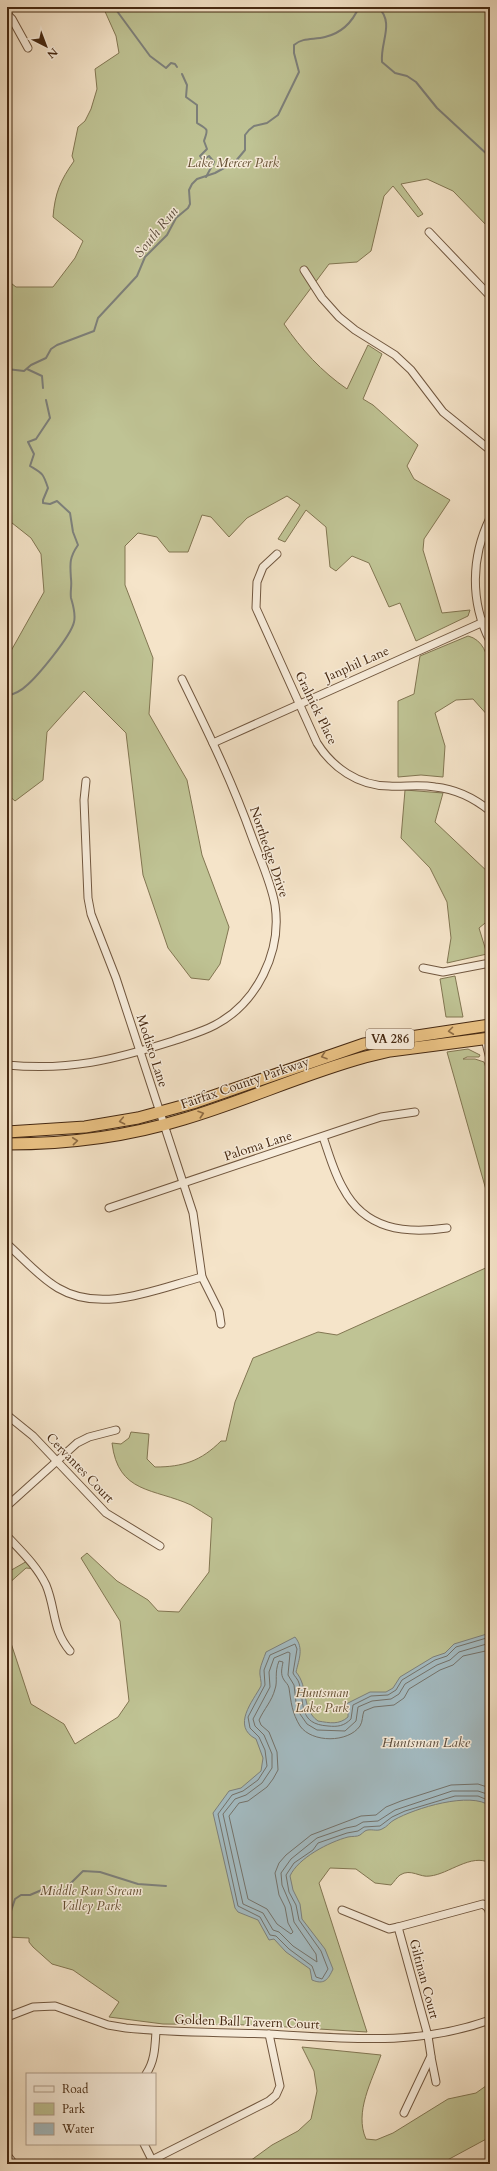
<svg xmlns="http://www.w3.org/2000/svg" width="497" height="2171" viewBox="0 0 497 2171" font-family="Cardo,serif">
<rect width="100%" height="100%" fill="#f5e4c9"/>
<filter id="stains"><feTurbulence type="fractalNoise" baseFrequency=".005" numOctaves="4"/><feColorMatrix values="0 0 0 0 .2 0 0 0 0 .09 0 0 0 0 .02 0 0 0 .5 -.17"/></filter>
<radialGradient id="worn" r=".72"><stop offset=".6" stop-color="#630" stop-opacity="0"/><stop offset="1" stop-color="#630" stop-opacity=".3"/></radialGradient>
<g fill="#bfc394" stroke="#827652">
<path d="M103 7H490V229L453 191 427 179 401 184 423 214 418 217 393 186 384 196 371 251 357 262 329 264 284 324C301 349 322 372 347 389L368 345 382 354 363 399 373 405 418 445 407 466 414 479 450 500 424 539 423 550 442 613 470 610 468 616 416 641 400 603 389 607 369 563 352 556 336 571 330 567 326 527 306 510 285 542 278 539 300 505 287 496 247 518 229 537 211 517 202 515 188 552H169L157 537 138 533 125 546V585L153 658 149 714 187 780 202 855 229 927 220 964 209 980 191 978 168 948 143 875 126 733 84 691 47 732 43 780 15 801 7 794V658L44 592 41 554 31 538 7 519V280L16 287H53L75 258 83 241 53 217C55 193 60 181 74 161L72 156 78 127 85 121 91 109 97 89 95 69 119 53 116 36Z"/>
<path d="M468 636C497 643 490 694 490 718L473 699 456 700 435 713 445 746 443 777 421 775 398 777V701L414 694 420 656Z"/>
<polygon points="405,790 443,793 435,822 490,874 490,919 479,928 487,954 447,963 451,938 447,902 430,868 401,838"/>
<polygon points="455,976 463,1017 446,1017 440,979"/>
<polygon points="468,1049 480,1055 479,1057 467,1057 463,1059 475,1059 484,1062 490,1079 490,1204 447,1052"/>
<path d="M490 1266V1863C471 1853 449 1874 430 1876 420 1878 411 1868 400 1875 397 1877 394 1882 391 1885L375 1883 356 1869 330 1868 319 1883 367 2032 255 2025 163 2024 109 2017 119 2002 73 1970 52 1964 33 1947 29 1942V1938L7 1937V1792L9 1791 7 1782V1752L9 1748 7 1737V1631L31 1704 64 1724 75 1744 118 1717 129 1701 120 1621 81 1558 87 1553 117 1581 148 1600 158 1611 179 1612 209 1572 212 1518C205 1514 198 1509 191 1505 154 1488 118 1494 112 1443L121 1444 129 1438 131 1432 149 1434 147 1459 155 1467C183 1467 201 1461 221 1441H226L235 1402 253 1358 318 1332 337 1335Z"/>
<polygon points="29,1560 37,1569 26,1568 7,1585 8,1572"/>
<path d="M302 2047 381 2055C372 2081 354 2112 366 2139L376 2140 393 2133 448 2099 476 2093 490 2083V2137L440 2164H252L250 2161 272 2145 298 2131 311 2119 317 2091 314 2071Z"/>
</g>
<path fill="#a3bbc2" stroke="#7d807b" d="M490 1633V1806C471 1791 415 1808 394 1820 390 1822 387 1827 382 1829 377 1832 370 1828 365 1831 363 1832 362 1834 360 1835 357 1837 352 1836 348 1837 329 1842 298 1858 290 1876L293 1890 300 1904 302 1919 325 1949 333 1969C328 1980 324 1985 312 1980L310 1969 286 1952 274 1939 269 1940 258 1920 238 1912 235 1908 213 1813 229 1791 241 1788 261 1771 263 1758 256 1739C231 1726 253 1701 261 1686 262 1682 259 1675 260 1670 261 1664 264 1658 266 1652L295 1637C304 1648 299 1659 296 1672 309 1687 301 1709 318 1721 330 1723 339 1725 348 1717V1708L346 1704 370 1692H386L393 1688 400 1677 433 1657 445 1653 454 1644Z"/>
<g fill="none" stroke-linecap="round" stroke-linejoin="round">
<g stroke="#74726a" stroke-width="1">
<path d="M490 1637 456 1647 447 1656 435 1660 402 1680 396 1690 388 1695 371 1696 353 1705 351 1719C344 1726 338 1727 328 1726 298 1724 305 1704 299 1683 298 1679 294 1676 293 1673L297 1649 295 1644 270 1655 264 1670 265 1685 248 1717 250 1728 259 1737 265 1750 267 1766 258 1780 243 1791 232 1795 218 1814 238 1906 260 1917 270 1935 276 1936 289 1949 312 1966 316 1977 322 1979 328 1969 321 1951 299 1920 296 1905 289 1892 286 1875 294 1863 313 1850 318 1843 347 1833 358 1831 364 1827 380 1826 392 1817 405 1811 455 1796H478L490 1801"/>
<polyline points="490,1643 459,1652 450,1660 437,1665 405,1684 399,1694 391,1699 372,1701 358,1707 356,1721 345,1731 317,1730 307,1724 300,1714 296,1702 294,1685 288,1675 290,1653 288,1652 274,1658 269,1672 270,1687 253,1719 255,1726 264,1735 272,1754 272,1768 262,1783 246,1795 235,1799 223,1814 243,1904 263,1913 273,1930 279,1932 293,1946 317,1962 316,1954 294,1922 291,1906 282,1885 281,1873 291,1859 317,1838 346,1828 356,1826 363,1822 378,1821 395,1810 452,1791 478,1791 490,1795"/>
<path d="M490 1650 463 1656 453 1665 440 1670 409 1689 404 1698 394 1705 374 1707 364 1711C362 1716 363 1721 360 1726 348 1743 312 1743 300 1726 292 1713 291 1702 289 1688 288 1684 286 1683 284 1680 280 1674 282 1668 283 1662L279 1661C274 1673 278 1681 275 1689 272 1701 264 1709 259 1720L261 1725 269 1732 277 1752 278 1770 273 1779 267 1787 248 1801 239 1803 229 1816 248 1899 267 1909 277 1924 291 1934 293 1932 288 1923 285 1907 279 1895 275 1873 279 1863 286 1855 311 1835 361 1816 376 1815 386 1807 401 1801 451 1785 478 1784 490 1788"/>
</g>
<g stroke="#7d807b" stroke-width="2">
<polyline points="114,7 150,56 166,68 171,63 175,64 177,67"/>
<path d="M378 7C395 23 380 42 382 62L395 73 407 76 416 82 437 108 490 157"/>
<path d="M182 74 187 85 186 97 197 105V123C209 130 208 129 204 141L207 149 200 156 203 160 209 156 214 162 206 177"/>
<path d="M7 369 24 371 31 365 46 358 51 349 57 345 94 331 98 318 137 276 145 257 167 235 176 218 188 208 190 204 189 190 192 184 197 179 215 173 235 162 245 150V135L249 130 254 126 267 123 278 115 299 72 294 53V45C303 37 314 40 325 37 342 33 352 23 359 7"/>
<polyline points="27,369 42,376 43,388"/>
<path d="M7 696C14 694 21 691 26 686 37 677 71 636 74 622 76 614 73 605 71 598 70 591 72 586 71 579 70 564 69 558 78 545L73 532 70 513 57 501 50 504 43 503V500L48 488C43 473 43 474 30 466L34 454 28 442 36 439 50 418 46 400"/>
<polyline points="7,1914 10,1914 15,1899 21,1895 30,1895 44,1889 61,1893 83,1871 100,1872 138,1884 166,1886"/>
</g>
<defs>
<g id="minor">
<polyline points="7,14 12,19 28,48"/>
<polyline points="429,232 490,296"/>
<polyline points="304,270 322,298 339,317 355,330 395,355 411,370 443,412 490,450"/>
<path d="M490 518C471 557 470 602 490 641"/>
<path d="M277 554 263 567 257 582 256 608 317 743C332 767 358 786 389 786 404 787 419 784 435 787 455 789 474 798 490 811"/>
<polyline points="213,743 490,619"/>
<polyline points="86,781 84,800 88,898 91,914 116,978 193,1213 202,1277 219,1311 221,1324"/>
<polyline points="423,968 443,972 490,963"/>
<polyline points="485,1039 490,1059"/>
<path d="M7 1065C70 1071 113 1060 173 1041 187 1036 202 1032 215 1025 257 1003 282 952 275 905 271 882 260 859 252 837 232 781 208 732 182 679"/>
<path d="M323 1137C329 1154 334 1173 343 1188 365 1230 405 1234 447 1228"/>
<polyline points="109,1208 353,1126 381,1117 415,1112"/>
<path d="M7 1244C23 1258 39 1277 58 1288 102 1314 156 1289 202 1277"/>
<polyline points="7,1415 33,1436 106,1513 160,1546"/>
<polyline points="7,1506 77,1443 89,1437 116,1430"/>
<path d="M7 1536C21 1551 37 1566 46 1585 56 1609 52 1630 70 1651"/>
<polyline points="342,1910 389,1929 398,1927 428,2036 431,2056 404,2113"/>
<polyline points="398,1927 483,1904 488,1908 490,1914"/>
<path d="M7 2017 33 2007 55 2006 108 2025 126 2028C173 2033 221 2032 268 2034 345 2038 415 2047 490 2020"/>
<polyline points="431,2057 436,2082"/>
<path d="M146 2074C155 2061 155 2046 156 2031"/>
<polyline points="144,2144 154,2164"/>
<polyline points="7,2155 14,2164"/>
<polyline points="152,2160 269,2101 276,2095 280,2086 269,2034"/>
</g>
<g id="trunk">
<polyline points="7,1132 85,1127 138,1118 193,1103 364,1044 490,1025"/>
<path d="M7 1144C67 1144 126 1137 184 1119 245 1101 303 1074 365 1057L390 1051 490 1038"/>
</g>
</defs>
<use href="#minor" stroke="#71573f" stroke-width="9"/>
<use href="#trunk" stroke="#452811" stroke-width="13"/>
<use href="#minor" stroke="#f8eddc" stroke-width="7"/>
<use href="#trunk" stroke="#eac284" stroke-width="11"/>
</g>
<defs><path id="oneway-chevron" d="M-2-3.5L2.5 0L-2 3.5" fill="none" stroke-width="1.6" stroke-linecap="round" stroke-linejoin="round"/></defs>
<g stroke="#8f6d45">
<use href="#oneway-chevron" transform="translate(451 1031) rotate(173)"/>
<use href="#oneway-chevron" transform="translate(324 1056) rotate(161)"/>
<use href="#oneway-chevron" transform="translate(201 1114) rotate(-18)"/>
<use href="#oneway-chevron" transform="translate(122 1121) rotate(169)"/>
<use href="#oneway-chevron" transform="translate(75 1141) rotate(-6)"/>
</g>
<g text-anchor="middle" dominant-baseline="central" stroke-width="3" stroke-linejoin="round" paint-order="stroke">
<rect fill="#f8eddc" stroke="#7b634e" stroke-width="1" x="366" y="1029" width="48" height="20" rx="3"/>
<g font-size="12" font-weight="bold" fill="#452811">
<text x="390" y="1039">VA 286</text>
</g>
<g font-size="13" font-style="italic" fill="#644f32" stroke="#f8eddc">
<text x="233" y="163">Lake Mercer Park</text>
<text x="322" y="1693">Huntsman<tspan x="322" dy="15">Lake Park</tspan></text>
<text x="91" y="1891">Middle Run Stream<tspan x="91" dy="15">Valley Park</tspan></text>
</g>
<g font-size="13" fill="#452811" stroke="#f8eddc">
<text transform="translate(357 664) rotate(-24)">Janphil Lane</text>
<text transform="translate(316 708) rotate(64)">Gralnick Place</text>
<text transform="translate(269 852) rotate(71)">Northedge Drive</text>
<text transform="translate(152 1051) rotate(72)">Modisto Lane</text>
<text transform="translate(245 1083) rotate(-19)">Fairfax County Parkway</text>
<text transform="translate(258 1146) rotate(-18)">Paloma Lane</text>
<text transform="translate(80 1468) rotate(46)">Cervantes Court</text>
<text transform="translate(424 1979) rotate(75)">Giltinan Court</text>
<text transform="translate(247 2022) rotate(2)">Golden Ball Tavern Court</text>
</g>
<g font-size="14" font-style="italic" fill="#5c4d3d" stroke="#f8eddc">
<text transform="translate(156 232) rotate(-51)">South Run</text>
<text x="426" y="1742">Huntsman Lake</text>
</g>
</g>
<rect width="497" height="2171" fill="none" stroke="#f5e4c9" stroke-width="24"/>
<rect x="8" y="8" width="481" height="2155" fill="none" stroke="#452811" stroke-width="2"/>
<rect x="12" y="12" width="473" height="2147" fill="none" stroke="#452811"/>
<rect x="26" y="2073" width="130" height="72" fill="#f8eddc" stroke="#b09e8b"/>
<rect x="34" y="2086" width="20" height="6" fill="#f8eddc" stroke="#b09e8b"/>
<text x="62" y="2093" font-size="12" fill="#452811">Road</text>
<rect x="34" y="2103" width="20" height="12" fill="#bfc394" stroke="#b09e8b"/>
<text x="62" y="2113" font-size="12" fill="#452811">Park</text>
<rect x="34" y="2123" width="20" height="12" fill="#a3bbc2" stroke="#b09e8b"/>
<text x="62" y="2133" font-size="12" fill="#452811">Water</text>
<g transform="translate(46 46) rotate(138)" stroke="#f8eddc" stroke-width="3" paint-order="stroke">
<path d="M0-3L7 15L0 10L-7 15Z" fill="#452811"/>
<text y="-6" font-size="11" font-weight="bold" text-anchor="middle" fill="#452811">N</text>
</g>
<rect width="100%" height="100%" filter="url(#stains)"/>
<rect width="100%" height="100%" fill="url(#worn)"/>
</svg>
